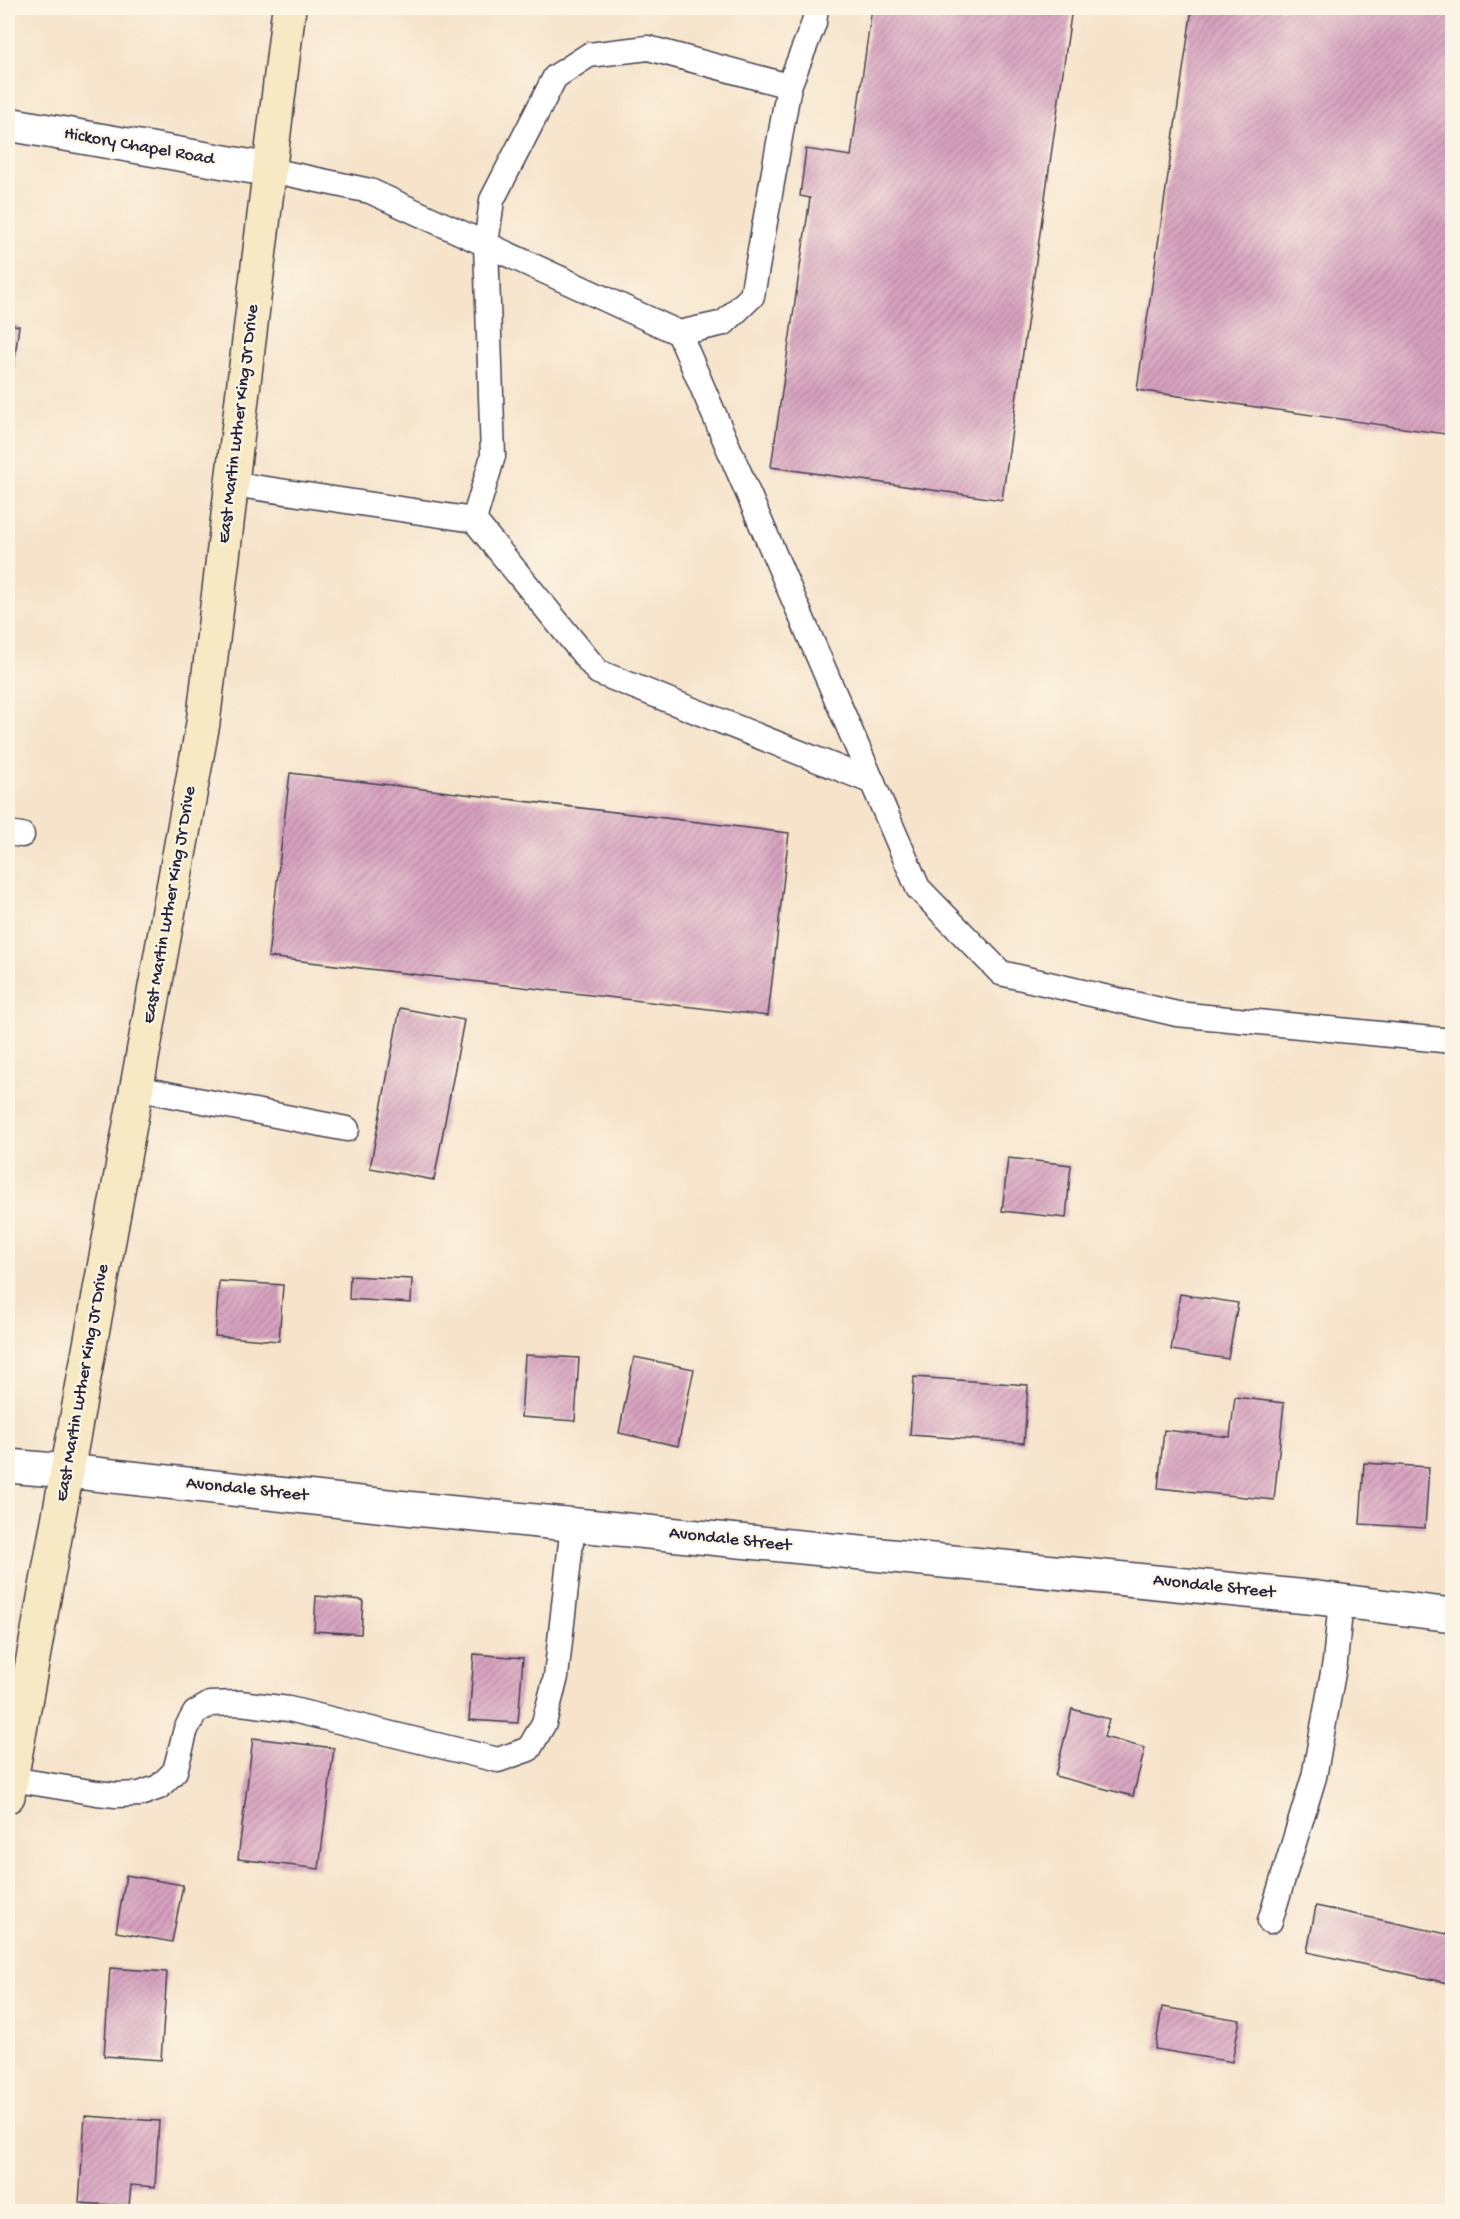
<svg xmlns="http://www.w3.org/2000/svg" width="1460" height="2219" viewBox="0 0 1460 2219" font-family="'Gochi Hand',sans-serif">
<defs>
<pattern id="building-hatch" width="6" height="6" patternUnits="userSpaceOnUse" patternTransform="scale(1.5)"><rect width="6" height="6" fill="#d7a1bf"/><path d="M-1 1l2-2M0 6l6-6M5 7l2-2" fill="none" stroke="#ae839c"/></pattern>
</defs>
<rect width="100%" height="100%" fill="#fcf5e5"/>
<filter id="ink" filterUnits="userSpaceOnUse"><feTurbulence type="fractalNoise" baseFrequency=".0167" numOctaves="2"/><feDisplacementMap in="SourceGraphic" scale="12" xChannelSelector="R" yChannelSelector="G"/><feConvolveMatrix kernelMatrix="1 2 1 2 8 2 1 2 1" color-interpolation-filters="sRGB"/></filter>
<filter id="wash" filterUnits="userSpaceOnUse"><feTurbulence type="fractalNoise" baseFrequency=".008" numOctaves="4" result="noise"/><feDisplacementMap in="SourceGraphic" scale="24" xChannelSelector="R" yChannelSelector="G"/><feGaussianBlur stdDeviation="1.35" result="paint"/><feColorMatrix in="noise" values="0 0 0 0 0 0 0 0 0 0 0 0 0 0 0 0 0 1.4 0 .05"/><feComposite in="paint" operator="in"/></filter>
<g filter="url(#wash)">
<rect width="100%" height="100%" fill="#f6e3ca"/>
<g id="blocks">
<g fill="url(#building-hatch)">
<polygon points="872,8 1072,8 1002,500 771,467 810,198 800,196 806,149 851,156"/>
<polygon points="1192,8 1452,8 1452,435 1137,390"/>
<polygon points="8,324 19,326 9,400 8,400"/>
<polygon points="290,773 789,833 768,1016 268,957"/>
<polygon points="400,1008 464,1020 434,1180 370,1168"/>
<polygon points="1008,1158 1071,1165 1066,1218 1002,1211"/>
<polygon points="350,1276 412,1279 411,1303 349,1299"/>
<polygon points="219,1281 283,1285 279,1341 215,1336"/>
<polygon points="1180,1294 1238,1303 1228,1359 1171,1350"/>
<polygon points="525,1355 579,1358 575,1421 521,1417"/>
<polygon points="634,1357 694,1369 678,1446 619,1433"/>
<polygon points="914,1377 1028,1385 1024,1443 910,1435"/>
<polygon points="1235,1397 1284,1403 1274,1500 1158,1488 1164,1430 1230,1437"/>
<polygon points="1364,1463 1429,1467 1425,1528 1360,1524"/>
<polygon points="316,1596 363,1600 361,1634 314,1631"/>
<polygon points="474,1654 523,1658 518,1723 469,1720"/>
<polygon points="1072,1709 1109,1719 1104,1737 1145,1748 1133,1796 1055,1776"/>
<polygon points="253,1738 334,1748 319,1869 238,1859"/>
<polygon points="126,1875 183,1885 172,1942 116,1932"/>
<polygon points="1316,1906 1452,1935 1452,1984 1307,1952"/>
<polygon points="110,1968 167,1972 161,2060 104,2056"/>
<polygon points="1162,2007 1240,2020 1232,2062 1155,2049"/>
<polygon points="85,2116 159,2121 155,2187 131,2185 129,2206 79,2203"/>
</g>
</g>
</g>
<g filter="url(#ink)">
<use href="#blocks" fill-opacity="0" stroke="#423f50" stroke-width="1.5"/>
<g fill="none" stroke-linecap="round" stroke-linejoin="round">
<defs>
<g id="service">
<polyline points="270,170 370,191 679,333 724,323 752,296 789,86 814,23 816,8"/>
<polyline points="679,333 918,888 1001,973 1177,1014 1452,1041"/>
<polyline points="232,484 474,520 598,672 873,782"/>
<polyline points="474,520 493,456 486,244 492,200 555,77 589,55 648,48 789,86"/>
<polyline points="8,833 22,835"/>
<polyline points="136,1088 347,1129"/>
<polyline points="11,1779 97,1793 116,1795 140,1794 159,1787 175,1771 186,1729 195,1713 210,1704 240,1703 289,1709 498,1760 529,1749 544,1723 556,1677 573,1524"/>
<polyline points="1270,1921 1314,1777 1335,1662 1341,1601"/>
</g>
<polyline id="minor" points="8,1466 67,1471 415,1509 1318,1598 1452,1615"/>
<polyline id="tertiary" points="8,124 270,170"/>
<polyline id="secondary" points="8,1796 203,723 289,8"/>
</defs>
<use href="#service" stroke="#423f50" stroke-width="27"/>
<use href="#minor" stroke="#423f50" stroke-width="36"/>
<use href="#tertiary" stroke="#423f50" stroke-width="36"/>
<use href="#secondary" stroke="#423f50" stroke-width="36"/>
<use href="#service" stroke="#fff" stroke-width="24"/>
<use href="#minor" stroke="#fff" stroke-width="33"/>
<use href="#tertiary" stroke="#fff" stroke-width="33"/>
<use href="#secondary" stroke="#f7e9c3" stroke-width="33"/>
</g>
</g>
<g text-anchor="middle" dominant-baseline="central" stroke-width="4.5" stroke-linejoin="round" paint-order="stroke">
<g font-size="18" fill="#22223b" stroke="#fcf5e5">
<text transform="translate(139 147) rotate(10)">Hickory Chapel Road</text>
<text transform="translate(239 424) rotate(-83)">East Martin Luther King Jr Drive</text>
<text transform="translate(170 905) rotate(-80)">East Martin Luther King Jr Drive</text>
<text transform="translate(83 1383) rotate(-80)">East Martin Luther King Jr Drive</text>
<text transform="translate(247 1490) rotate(6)">Avondale Street</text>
<text transform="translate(730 1540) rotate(6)">Avondale Street</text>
<text transform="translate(1214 1587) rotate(6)">Avondale Street</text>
</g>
</g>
<rect width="1460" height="2219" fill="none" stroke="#fcf5e5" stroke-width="30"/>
</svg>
